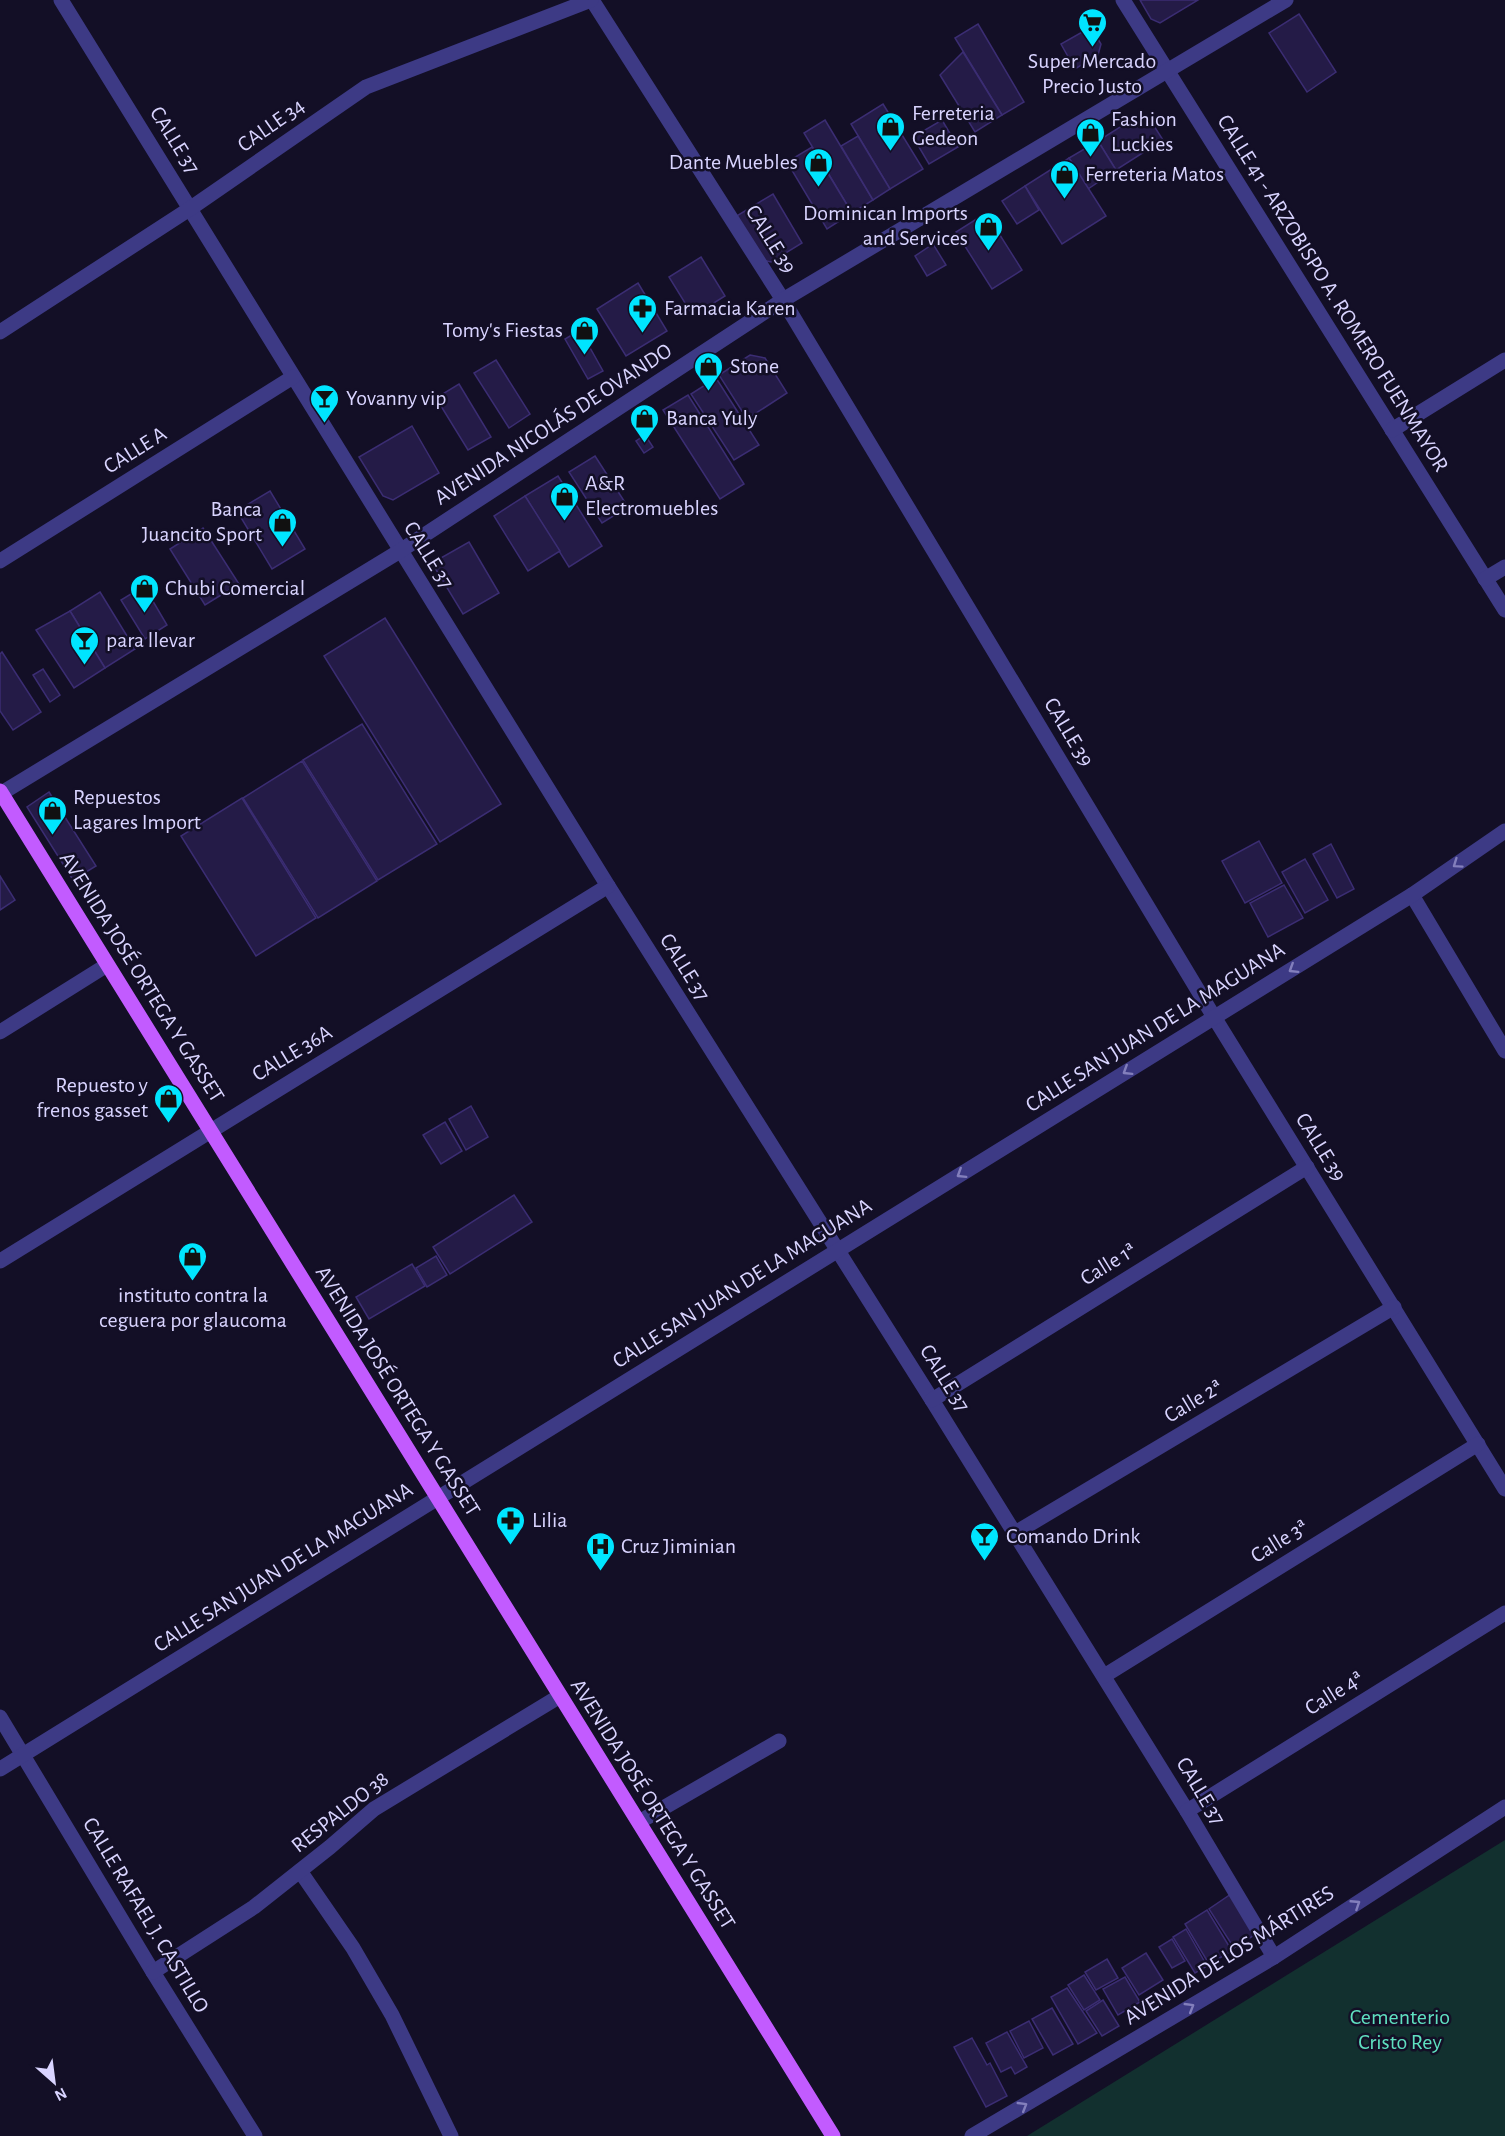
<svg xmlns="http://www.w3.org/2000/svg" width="1505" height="2136" viewBox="0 0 1505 2136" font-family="'Alegreya Sans',sans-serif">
<rect width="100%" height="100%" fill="#130f26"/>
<polygon fill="#12302f" points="1505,1840 1505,2136 1027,2136"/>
<g fill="#241b47" stroke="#3b2d73" stroke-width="1.5">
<polygon points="1140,0 1198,0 1160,23 1151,19"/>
<polygon points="1299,14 1336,72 1307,92 1269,33"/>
<polygon points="978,24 1024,102 1002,115 955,38"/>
<polygon points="1091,27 1101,44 1098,55 1075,69 1061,44"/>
<polygon points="963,52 1002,115 975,132 940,75"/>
<polygon points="883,104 923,169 890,189 851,124"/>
<polygon points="1139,115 1147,115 1163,140 1116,170 1098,141"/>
<polygon points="825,120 873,200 852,213 804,133"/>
<polygon points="942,120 958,147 929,164 913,137"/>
<polygon points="858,136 890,189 873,200 841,146"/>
<polygon points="1098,141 1116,170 1088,189 1069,158"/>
<polygon points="812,147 852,213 827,229 787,162"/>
<polygon points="1069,158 1106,216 1062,244 1025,186"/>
<polygon points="1025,186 1039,210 1017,224 1002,201"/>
<polygon points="773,194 802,243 771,262 762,260 735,217"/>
<polygon points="986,213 1022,270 992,289 956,232"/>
<polygon points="933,244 946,265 927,276 915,256"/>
<polygon points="701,257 725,296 693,316 669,277"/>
<polygon points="638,283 667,331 626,356 597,309"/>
<polygon points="580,330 603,371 588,379 565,339"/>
<polygon points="750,355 765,358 787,393 747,419 719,375"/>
<polygon points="496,360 530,414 509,428 474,373"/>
<polygon points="716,378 759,445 734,460 691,394"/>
<polygon points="459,384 491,437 468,450 436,398"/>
<polygon points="688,395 744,484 720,499 663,410"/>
<polygon points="412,426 439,473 393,500 383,496 359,457"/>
<polygon points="645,435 653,447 644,453 636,441"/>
<polygon points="595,456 628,507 602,523 569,472"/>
<polygon points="558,476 602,546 569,567 525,496"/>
<polygon points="270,491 305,549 272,569 237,511"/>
<polygon points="525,496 560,551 528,571 494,516"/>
<polygon points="203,528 239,584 205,605 170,549"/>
<polygon points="469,542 499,593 463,614 432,563"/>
<polygon points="144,586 167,625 145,639 121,600"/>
<polygon points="100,592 135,649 105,668 70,611"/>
<polygon points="70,611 105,668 74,688 36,630"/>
<polygon points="385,618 501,804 440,842 324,656"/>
<polygon points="2,652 41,712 13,730 0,711 0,654"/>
<polygon points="43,669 60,695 50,702 33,675"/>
<polygon points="362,724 437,844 378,880 303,760"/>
<polygon points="302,761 377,881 318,918 243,798"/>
<polygon points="49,792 96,866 73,880 27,807"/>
<polygon points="242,798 316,918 256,956 181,836"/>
<polygon points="1259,841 1282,883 1245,903 1222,861"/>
<polygon points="1331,844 1354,889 1337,898 1313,854"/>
<polygon points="1305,859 1328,900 1305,913 1282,872"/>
<polygon points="0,876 15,900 0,910"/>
<polygon points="1284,885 1303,918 1268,937 1250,903"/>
<polygon points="471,1106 488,1137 466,1150 449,1119"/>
<polygon points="445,1122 462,1151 441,1164 423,1135"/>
<polygon points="514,1195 532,1222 450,1274 433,1247"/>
<polygon points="436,1256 447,1275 427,1287 416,1268"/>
<polygon points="412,1264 425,1286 369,1319 356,1297"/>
<polygon points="1231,1894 1256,1934 1234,1948 1209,1909"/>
<polygon points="1207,1910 1232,1951 1209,1964 1185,1924"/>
<polygon points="1186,1929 1207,1966 1195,1973 1173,1937"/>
<polygon points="1172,1939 1185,1961 1172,1968 1159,1947"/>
<polygon points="1146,1953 1163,1980 1139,1995 1122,1968"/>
<polygon points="1107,1959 1118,1978 1096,1990 1085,1972"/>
<polygon points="1084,1975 1100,2000 1084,2010 1068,1985"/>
<polygon points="1125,1977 1140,2002 1118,2015 1103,1989"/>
<polygon points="1067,1988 1097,2033 1078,2044 1051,1997"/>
<polygon points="1103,2000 1119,2026 1102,2036 1086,2011"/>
<polygon points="1052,2008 1073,2044 1053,2055 1032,2019"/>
<polygon points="1029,2021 1043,2048 1024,2058 1010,2031"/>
<polygon points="1007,2032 1027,2067 1015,2074 1011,2067 1001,2072 986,2043"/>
<polygon points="972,2038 987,2065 990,2063 1007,2096 986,2107 954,2047"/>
</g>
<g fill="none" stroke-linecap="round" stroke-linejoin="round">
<g stroke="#3d3a85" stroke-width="15">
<polyline points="61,0 608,886 932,1400 1187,1811 1274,1957"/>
<polyline points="592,0 783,300 1214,1017 1505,1489"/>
<polyline points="1123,0 1505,610"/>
<polyline points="0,332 191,208 366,87 591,0"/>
<polyline points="1392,430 1505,360"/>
<polyline points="0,561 293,377"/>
<polyline points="1485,579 1505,567"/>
<polyline points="0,794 400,551 783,300 1286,0"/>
<polyline points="1412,895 1505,1051"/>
<polyline points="0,1032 107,965"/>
<polyline points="0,1261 608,886"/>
<polyline points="932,1400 1307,1167"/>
<polyline points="1015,1533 1394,1307"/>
<polyline points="1104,1676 1478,1444"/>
<polyline points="0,1717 153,1972 255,2136"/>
<polyline points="0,1769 1412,895 1505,831"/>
<polyline points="1187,1811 1505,1613"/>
<polyline points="639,1822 779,1741"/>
<polyline points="300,1871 353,1948 392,2015 451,2136"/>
<polyline points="153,1972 254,1907 330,1847 374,1809 560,1696"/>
<polyline points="972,2136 1274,1957 1505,1807"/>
</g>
<polyline stroke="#c25bff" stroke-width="15" points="0,791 833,2136"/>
</g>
<defs><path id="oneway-chevron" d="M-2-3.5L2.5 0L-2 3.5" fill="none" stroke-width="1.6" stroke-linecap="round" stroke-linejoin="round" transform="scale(1.5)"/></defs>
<g stroke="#837fbc">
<use href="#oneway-chevron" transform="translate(1457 864) rotate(145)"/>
<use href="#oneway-chevron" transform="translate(1293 969) rotate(148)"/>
<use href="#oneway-chevron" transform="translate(1127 1071) rotate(148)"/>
<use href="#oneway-chevron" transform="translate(961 1174) rotate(148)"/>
<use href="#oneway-chevron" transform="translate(1356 1904) rotate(-33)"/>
<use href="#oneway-chevron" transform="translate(1190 2007) rotate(-31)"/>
<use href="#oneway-chevron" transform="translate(1023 2106) rotate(-31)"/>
</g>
<defs>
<symbol id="supermarket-pin" viewBox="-11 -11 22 30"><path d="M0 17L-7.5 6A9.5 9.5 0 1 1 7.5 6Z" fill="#00e5ff" stroke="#130f26"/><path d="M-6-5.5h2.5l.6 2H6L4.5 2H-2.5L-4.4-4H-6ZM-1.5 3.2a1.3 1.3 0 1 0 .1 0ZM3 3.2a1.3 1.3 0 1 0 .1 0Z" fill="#111"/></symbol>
<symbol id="shop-pin" viewBox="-11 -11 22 30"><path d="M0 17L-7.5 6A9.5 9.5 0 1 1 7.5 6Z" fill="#00e5ff" stroke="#130f26"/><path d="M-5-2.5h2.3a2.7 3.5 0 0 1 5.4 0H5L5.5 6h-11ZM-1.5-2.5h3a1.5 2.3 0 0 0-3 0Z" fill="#111"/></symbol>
<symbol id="pharmacy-pin" viewBox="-11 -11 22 30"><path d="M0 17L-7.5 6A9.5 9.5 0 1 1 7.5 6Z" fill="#00e5ff" stroke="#130f26"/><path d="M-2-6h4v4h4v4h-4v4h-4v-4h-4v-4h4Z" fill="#111"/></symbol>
<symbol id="bar-pin" viewBox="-11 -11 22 30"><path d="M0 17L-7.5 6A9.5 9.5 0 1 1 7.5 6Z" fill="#00e5ff" stroke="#130f26"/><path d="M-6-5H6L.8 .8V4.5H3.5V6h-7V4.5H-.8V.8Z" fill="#111"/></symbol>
<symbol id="hospital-pin" viewBox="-11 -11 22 30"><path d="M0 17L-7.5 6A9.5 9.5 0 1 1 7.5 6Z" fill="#00e5ff" stroke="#130f26"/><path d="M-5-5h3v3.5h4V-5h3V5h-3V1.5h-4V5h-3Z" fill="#111"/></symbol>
</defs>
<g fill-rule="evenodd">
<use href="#supermarket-pin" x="1076" y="6" width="33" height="45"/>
<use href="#shop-pin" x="874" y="110" width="33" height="45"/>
<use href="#shop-pin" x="1074" y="116" width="33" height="45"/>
<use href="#shop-pin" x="802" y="146" width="33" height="45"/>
<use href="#shop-pin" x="1048" y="158" width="33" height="45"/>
<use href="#shop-pin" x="972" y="210" width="33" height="45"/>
<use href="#pharmacy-pin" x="626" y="292" width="33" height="45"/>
<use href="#shop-pin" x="568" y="314" width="33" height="45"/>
<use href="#shop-pin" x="692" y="350" width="33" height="45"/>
<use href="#bar-pin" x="308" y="382" width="33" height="45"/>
<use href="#shop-pin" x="628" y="402" width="33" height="45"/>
<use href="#shop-pin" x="548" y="480" width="33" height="45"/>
<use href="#shop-pin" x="266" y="506" width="33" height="45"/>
<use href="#shop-pin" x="128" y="572" width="33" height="45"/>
<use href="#bar-pin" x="68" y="624" width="33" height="45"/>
<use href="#shop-pin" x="36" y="794" width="33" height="45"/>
<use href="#shop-pin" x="152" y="1082" width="33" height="45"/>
<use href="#shop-pin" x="176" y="1240" width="33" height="45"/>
<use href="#pharmacy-pin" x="494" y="1504" width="33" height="45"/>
<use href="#bar-pin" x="968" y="1520" width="33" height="45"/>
<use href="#hospital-pin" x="584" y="1530" width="33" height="45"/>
</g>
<g text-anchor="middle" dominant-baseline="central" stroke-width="5" stroke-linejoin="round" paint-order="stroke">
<g font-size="22" fill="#d9d4ff" stroke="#130f26" text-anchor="start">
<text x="1092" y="61" text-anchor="middle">Super Mercado<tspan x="1092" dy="25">Precio Justo</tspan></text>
<text x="912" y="113">Ferreteria<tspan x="912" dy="25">Gedeon</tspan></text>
<text x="1111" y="119">Fashion<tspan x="1111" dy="25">Luckies</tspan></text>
<text x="798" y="162" text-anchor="end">Dante Muebles</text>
<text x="1085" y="174">Ferreteria Matos</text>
<text x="968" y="213" text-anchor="end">Dominican Imports<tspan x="968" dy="25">and Services</tspan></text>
<text x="664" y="308">Farmacia Karen</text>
<text x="563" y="330" text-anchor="end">Tomy's Fiestas</text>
<text x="730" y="366">Stone</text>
<text x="346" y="398">Yovanny vip</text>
<text x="666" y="418">Banca Yuly</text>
<text x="585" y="483">A&amp;R<tspan x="585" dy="25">Electromuebles</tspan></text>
<text x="262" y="509" text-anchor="end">Banca<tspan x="262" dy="25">Juancito Sport</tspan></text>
<text x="165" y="588">Chubi Comercial</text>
<text x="106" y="640">para llevar</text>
<text x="73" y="797">Repuestos<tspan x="73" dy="25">Lagares Import</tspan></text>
<text x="148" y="1085" text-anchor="end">Repuesto y<tspan x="148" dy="25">frenos gasset</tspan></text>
<text x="193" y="1295" text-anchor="middle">instituto contra la<tspan x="193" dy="25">ceguera por glaucoma</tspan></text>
<text x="532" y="1520">Lilia</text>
<text x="1006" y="1536">Comando Drink</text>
<text x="621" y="1546">Cruz Jiminian</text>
</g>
<g font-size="22" fill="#d9d4ff" stroke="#130f26">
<text transform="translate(271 125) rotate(-35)">CALLE 34</text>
<text transform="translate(175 140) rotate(58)">CALLE 37</text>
<text transform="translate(771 239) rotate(58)">CALLE 39</text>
<text transform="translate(1333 293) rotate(58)">CALLE 41 - ARZOBISPO A. ROMERO FUENMAYOR</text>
<text transform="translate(553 424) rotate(-33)">AVENIDA NICOLÁS DE OVANDO</text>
<text transform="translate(135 450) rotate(-32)">CALLE A</text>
<text transform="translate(429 555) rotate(58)">CALLE 37</text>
<text transform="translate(1069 732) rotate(59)">CALLE 39</text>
<text transform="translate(685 967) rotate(58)">CALLE 37</text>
<text transform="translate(142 977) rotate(58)">AVENIDA JOSÉ ORTEGA Y GASSET</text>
<text transform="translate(1155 1027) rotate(-32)">CALLE SAN JUAN DE LA MAGUANA</text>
<text transform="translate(292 1053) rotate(-31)">CALLE 36A</text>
<text transform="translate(1321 1147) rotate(58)">CALLE 39</text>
<text transform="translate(1108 1264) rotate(-32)">Calle 1ª</text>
<text transform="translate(742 1283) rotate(-32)">CALLE SAN JUAN DE LA MAGUANA</text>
<text transform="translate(945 1378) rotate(58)">CALLE 37</text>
<text transform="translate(398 1391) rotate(58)">AVENIDA JOSÉ ORTEGA Y GASSET</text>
<text transform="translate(1193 1401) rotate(-31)">Calle 2ª</text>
<text transform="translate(1279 1541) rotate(-32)">Calle 3ª</text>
<text transform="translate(283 1567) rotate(-32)">CALLE SAN JUAN DE LA MAGUANA</text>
<text transform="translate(1334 1693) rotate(-32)">Calle 4ª</text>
<text transform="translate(1201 1791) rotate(59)">CALLE 37</text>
<text transform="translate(653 1804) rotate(58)">AVENIDA JOSÉ ORTEGA Y GASSET</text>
<text transform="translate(340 1812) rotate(-38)">RESPALDO 38</text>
<text transform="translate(146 1915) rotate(59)">CALLE RAFAEL J. CASTILLO</text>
<text transform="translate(1229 1955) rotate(-32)">AVENIDA DE LOS MÁRTIRES</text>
</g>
<g font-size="22" fill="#5fe0c0" stroke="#130f26">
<text x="1400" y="2017">Cementerio<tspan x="1400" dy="25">Cristo Rey</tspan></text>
</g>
</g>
<g transform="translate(54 2082) rotate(152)" stroke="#130f26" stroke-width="4.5" paint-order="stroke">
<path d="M0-4.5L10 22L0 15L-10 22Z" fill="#d9d4ff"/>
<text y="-9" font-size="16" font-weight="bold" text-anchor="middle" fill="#d9d4ff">N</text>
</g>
</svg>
